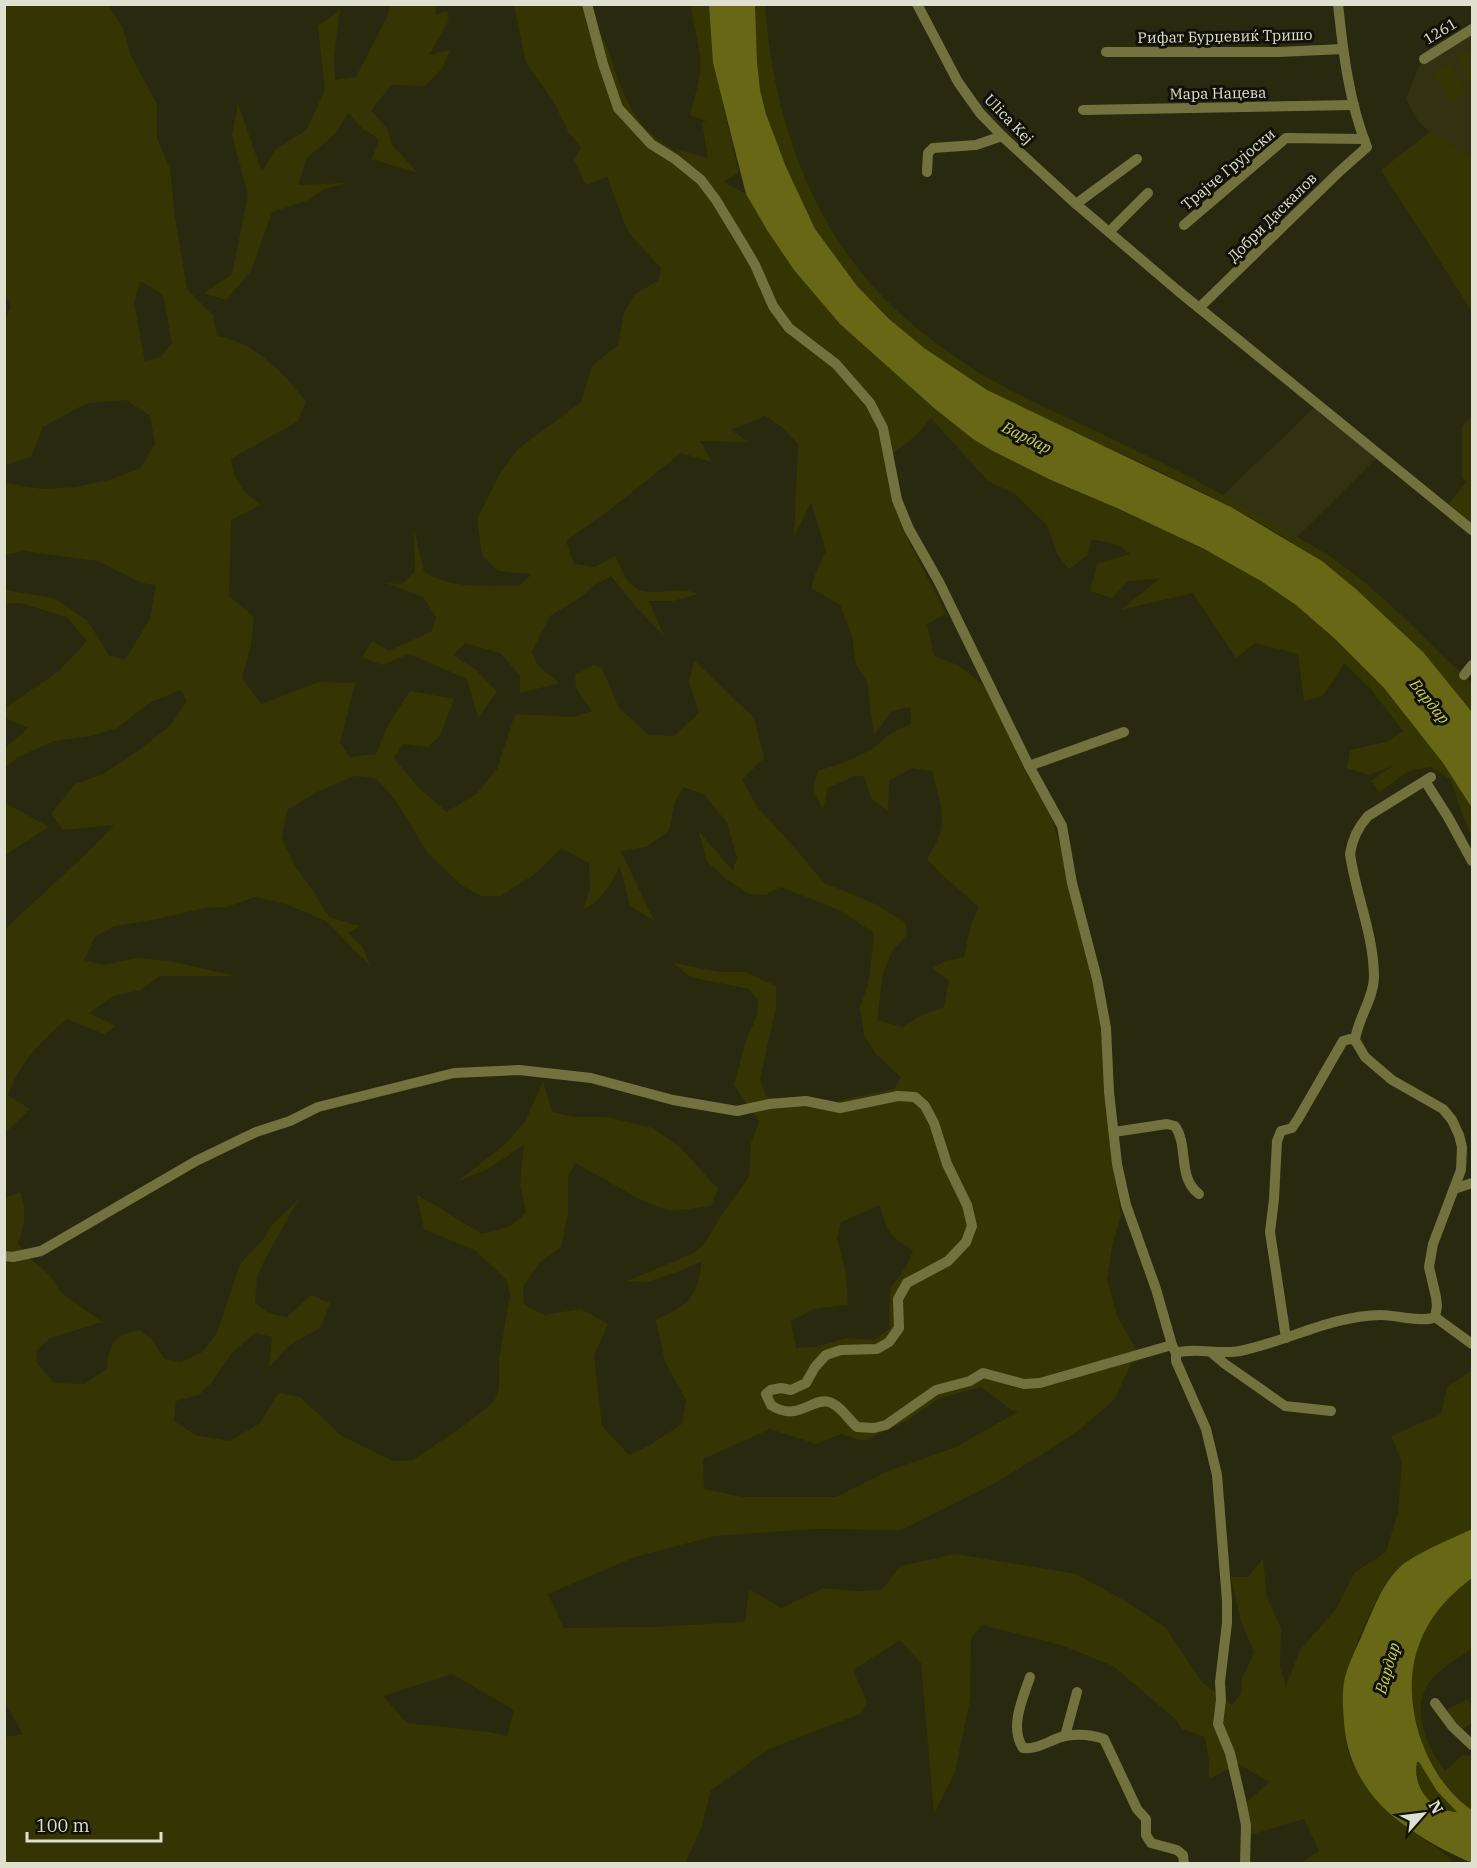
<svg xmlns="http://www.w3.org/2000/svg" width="1477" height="1868" viewBox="0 0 1477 1868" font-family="'IBM Plex Serif',serif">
<rect width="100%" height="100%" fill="#292910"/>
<g fill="#323212">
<polygon points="1472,34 1472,157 1430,132 1418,121 1406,99 1419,66"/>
<polygon points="1318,404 1379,456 1297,537 1223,495"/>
</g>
<g fill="#353403" fill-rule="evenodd">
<path d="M5 5H108L123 28 131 56 157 104V138L170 169 175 217 187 289 213 315 217 336C253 341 285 374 306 402L298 421 231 459C234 482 243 491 261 505L231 520 229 596 254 617 251 645 242 678 261 704 319 682 355 683 340 743 350 757 376 754 388 725 410 691 454 699 440 736 428 747 402 744 394 758 420 789 447 812 476 794 497 769 515 714 573 717 592 711 576 688 575 675 594 665 602 668 619 708 649 735 674 736 699 713 689 682 694 660 754 718 764 758 742 780 758 808 795 848 824 883 871 902 905 922 907 935 892 951 883 973 877 1020 902 1027 920 1016 944 1007 949 981 932 968 946 961 964 957 971 924 979 907 942 875 927 859C951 823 941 809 932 771L912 768 889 781 888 811 871 798 864 776H854L828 788 823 810 813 789 818 771 845 762 871 750 891 733 911 724V707L891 711 874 736 867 681 856 665 852 636 840 605 811 588 815 575 826 551 811 502 794 537 798 444 782 427 765 416 731 430 749 442 700 441 712 462 681 453 616 505 566 541 574 564 595 567 615 556C620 564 623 575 629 582 646 603 676 583 698 594L673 601H649L664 636 636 607 611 576 595 585 580 598 550 616 532 651 538 666 560 683 520 693V676L500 653 465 643 453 655 475 669 497 692 478 718 467 679 409 654 382 665 362 657 372 641 389 651 432 631 436 617 423 597 386 583 402 584 415 572 414 530 424 572C452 589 486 586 518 586L532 574 498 571 482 555 477 519 500 473 518 449 581 402 592 366 618 345 624 312 634 295 659 280 661 268 628 232 607 177 586 185 574 160 581 147 569 133 552 99 526 63 514 5H584L586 11C593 23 602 34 607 47 611 56 613 65 616 74 633 120 647 138 691 159L673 148 708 158 702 122 706 121 690 115C694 97 703 75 700 55 698 38 692 22 691 5H709L713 63 739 172 723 182 746 194 767 230 794 270 840 324 934 408 973 439 991 450 1053 481 1117 508 1227 561 1280 592 1314 620 1384 688 1443 763 1472 808V836L1464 819 1451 780 1431 767 1409 771 1379 792 1371 781 1392 766 1369 775 1347 768 1350 750 1386 742 1403 731 1370 688 1344 663 1337 676 1322 696 1304 701 1298 654 1255 643 1236 658 1193 593 1120 610 1161 578 1128 581 1112 598 1090 591 1097 564 1130 554 1119 545 1091 539 1088 555 1069 569 1057 554 1047 525 1015 494 988 481 931 418 918 434 884 460 898 510 910 543 946 614 927 624 934 656 958 665 985 686 1027 775 1050 812 1066 867 1102 1025 1103 1086 1121 1215 1112 1246 1107 1280 1117 1316 1136 1349 1135 1356 1114 1400 1074 1434 997 1482 901 1530 816 1529 715 1536 635 1557 548 1594 564 1628 653 1627 745 1622 749 1589 781 1608 824 1588 855 1591 882 1590 900 1566 955 1554 1076 1574 1125 1601 1166 1628 1202 1682 1232 1705 1241 1694 1242 1679 1254 1652 1241 1622 1231 1577H1248L1263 1559 1267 1597 1281 1628 1280 1667 1286 1686 1300 1650 1336 1609 1354 1573 1386 1552 1398 1512 1402 1462 1391 1436 1441 1414 1447 1387 1472 1370V1529C1447 1541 1409 1555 1390 1577 1378 1592 1348 1661 1345 1681 1341 1700 1343 1749 1354 1766 1364 1780 1388 1813 1400 1823 1417 1837 1440 1846 1454 1863H1300L1319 1851 1304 1819 1250 1835 1245 1804 1269 1782 1239 1764 1209 1779V1761L1205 1737 1182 1729 1175 1719 1113 1666 1061 1645 982 1625 971 1638 970 1700 955 1772 934 1814 921 1663 900 1640 853 1670 867 1702 860 1714 769 1749 711 1790 701 1829 685 1863H5V1737L23 1734 4 1702 5 1198 20 1192C27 1211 25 1224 18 1243L25 1254 48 1274 62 1293 102 1322 50 1338 36 1351 37 1363 54 1383 84 1384 107 1369C110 1342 113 1335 140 1330L152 1340 165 1359 181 1362 201 1353 217 1333 240 1264 262 1241 273 1224 299 1199 266 1257 257 1278 255 1303 268 1313 287 1317 311 1295 330 1303 321 1327 289 1346 269 1367 272 1337 255 1333 232 1353 211 1383 199 1395 176 1401 174 1421 195 1435 230 1441 260 1423 278 1393 300 1397 342 1436 393 1461 413 1460 466 1424 494 1402 499 1388V1359L510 1295 507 1280 476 1251 424 1229 416 1194 482 1234 511 1226 526 1213 520 1183 524 1145 488 1169 457 1182 503 1146 525 1122 543 1081 552 1112 575 1117H606L653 1128 681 1148 718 1189 711 1206 672 1211 645 1202 575 1163 568 1176V1213L561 1247 540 1262 523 1286 524 1304 544 1315 581 1309 608 1324 594 1356 602 1426 629 1455 650 1445 682 1424 686 1400 665 1362 656 1320C690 1303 696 1301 702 1261L680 1271 647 1282 627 1281 694 1253 705 1243 722 1214 749 1177 751 1143 759 1122 734 1085 746 1040 757 1016 758 1000 749 989 690 977 674 963 720 972H746L776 986V1007L760 1079 766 1096 821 1109 845 1099 894 1089 901 1077 877 1055 864 1035 860 1008 869 980 874 933 839 910 781 887 765 895 750 894 729 881 707 862 698 830 733 871 737 857 727 823 704 794 683 787 675 802 669 831 646 847 621 851 654 921 630 906 620 867C608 887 604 898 583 910L590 888 589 863 561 848 535 874 501 896H482L461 885 427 852 394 798 375 778 354 776 319 791 287 810 282 839 295 866 313 891 329 917 360 926 348 933 363 947 370 966 326 921 286 904 255 897 227 907 205 908 157 919 115 926 95 937 84 960 103 965 136 958 170 961 235 976H160L141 990 113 996 89 1013 116 1026 104 1034 67 1019C41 1041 20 1062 8 1095L30 1109 5 1133V929L88 852 114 825 63 830 51 814 75 784 103 774 135 753 170 726 187 701 181 690 151 702 117 728 91 736 54 741 18 757 5 768V748L28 728 5 718V708L59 671 87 641 67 617 20 603 5 604V590L54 598 87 620 109 655 125 660 150 619 156 585 142 583 98 561 24 551 5 555V483L42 489 76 487 109 480 141 468 155 444 150 416 126 400 87 403 43 427 31 457 5 465 4 321 11 307 4 291ZM140 281 163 294 172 344 160 357 145 362 134 303ZM880 1205C887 1232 888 1235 913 1250L906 1267 890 1288 889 1329 874 1340 847 1338 815 1347 796 1348 791 1321 814 1309 848 1305 846 1273 837 1239 841 1222ZM981 1387 1011 1410 1019 1411 956 1447 888 1471 836 1497H743L704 1489 703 1459 770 1429 816 1444 841 1434 864 1441 908 1420 938 1399ZM452 1674 514 1710 507 1736 489 1732 407 1723 383 1696Z"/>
<polygon points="390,5 436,5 435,15 447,11 449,20 429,55 450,50 443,67 425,86 391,85 371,111 387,128 392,145 418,173 372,159 379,139 363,129 348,113 336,133 307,158 298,185 347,183 325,189 306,201 272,212 251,271 226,300 204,293 232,274 248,195 232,135 238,104 262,172 276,149 307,130 325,89 318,26 340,10 334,57 335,80 356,77 388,15"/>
<path d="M755 5H765C772 105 804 209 872 285 899 316 934 343 967 365 1017 398 1076 420 1129 447 1193 477 1255 512 1316 548 1376 583 1421 637 1472 683V712C1416 640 1351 577 1272 530 1182 476 1082 440 989 391 925 359 850 291 815 229 801 204 789 177 779 151 772 131 764 111 760 90 756 62 756 33 755 5Z"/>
<polygon points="1472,49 1472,87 1456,59"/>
<polygon points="1450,63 1467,92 1451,101 1434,72"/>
<polygon points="1430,132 1472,157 1472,323 1470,308 1381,170"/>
<polygon points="1472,417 1472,527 1447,506 1466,482 1462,478 1462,426"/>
<polygon points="5,803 49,827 5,855"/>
<path d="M1472 1578V1649C1458 1658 1442 1667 1431 1680 1409 1707 1427 1747 1445 1771L1463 1755 1472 1756V1810C1425 1779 1398 1699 1419 1645 1429 1617 1448 1596 1472 1578Z"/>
<polygon points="1467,1699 1472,1708 1472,1722 1461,1731 1445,1711"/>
<path d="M1417 1762H1419L1437 1791 1458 1812C1430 1812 1414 1787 1417 1762Z"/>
</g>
<g fill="#686716" fill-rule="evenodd">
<polygon points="709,5 755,5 757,62 760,90 766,114 786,167 815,229 857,286 889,319 924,348 987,390 1231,507 1322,561 1357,590 1423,652 1472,712 1472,808 1443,763 1384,688 1335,639 1296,605 1261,581 1204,549 1117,508 1053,481 991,450 973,439 934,408 840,324 794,270 767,230 746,194 713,63"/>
<path d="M1472 1529V1578C1448 1596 1429 1617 1419 1645 1398 1700 1425 1779 1472 1810V1863C1409 1835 1350 1798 1344 1723 1343 1709 1342 1695 1344 1682 1347 1666 1356 1649 1362 1635 1373 1611 1381 1585 1400 1567 1414 1554 1453 1538 1472 1529ZM1417 1762H1419L1437 1791 1457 1812C1431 1811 1412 1787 1417 1762Z"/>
</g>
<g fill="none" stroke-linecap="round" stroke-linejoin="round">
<g stroke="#72723f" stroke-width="10">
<polyline points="587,4 603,64 618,108 651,144 675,159 701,180 716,200 744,246 755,265 773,306 789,328 836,364 870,403 883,428 897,500 909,529 939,582 1029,766 1062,826 1072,883 1097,979 1106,1028 1109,1092 1117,1164 1126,1205 1156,1289 1172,1345 1176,1353 1176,1361 1206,1429 1217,1475 1227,1601 1227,1623 1220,1682 1221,1700 1218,1724 1230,1753 1241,1800 1246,1825 1245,1864"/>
<polyline points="917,4 958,82 980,113 1002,136 1076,204 1177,290 1472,530"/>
<polyline points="1106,52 1279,52 1343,49"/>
<polyline points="1424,59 1472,29"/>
<polyline points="1083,110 1354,105"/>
<polyline points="927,172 928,153 933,148 976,145 1002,136"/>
<polyline points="1076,204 1137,159"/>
<polyline points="1184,225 1286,138 1364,139"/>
<polyline points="1109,232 1148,193"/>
<path d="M1199 308 1340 171 1367 147C1349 102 1343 52 1338 4"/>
<polyline points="1464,675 1472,665"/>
<polyline points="1029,766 1124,732"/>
<polyline points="1425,781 1448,817 1472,861"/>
<path d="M1114 1132 1167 1124 1175 1126C1189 1146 1177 1178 1199 1194"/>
<polyline points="1454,1189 1472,1183"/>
<path d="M4 1256 13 1257 41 1251 196 1161 256 1132 290 1121 318 1107 454 1073 519 1070 591 1078 673 1100 737 1111 769 1104 806 1101 840 1108 898 1096 915 1097 925 1106 934 1123 947 1164 967 1205 972 1226 966 1242 948 1261 907 1283 898 1299 899 1328 889 1342 877 1349 841 1350 826 1355 815 1367 806 1383 791 1390 781 1388 771 1390 766 1394 771 1405C797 1423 812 1397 829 1402 840 1405 849 1420 857 1427L874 1428 886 1425 936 1390 970 1381 983 1373 1024 1384 1040 1383 1172 1345"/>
<polyline points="1435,1317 1472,1344"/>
<polyline points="1286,1338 1270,1232 1274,1199 1277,1141 1281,1131 1292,1128 1298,1119 1343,1041 1350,1039 1355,1040"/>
<path d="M1176 1353C1195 1347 1219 1355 1240 1351 1289 1341 1330 1316 1381 1315 1396 1315 1424 1323 1435 1317L1437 1306 1436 1297 1429 1267 1433 1244 1461 1170 1462 1147 1459 1135 1452 1120 1443 1109 1392 1080 1365 1057 1355 1040C1358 1018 1373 1000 1374 978 1374 935 1356 896 1350 854 1352 840 1359 826 1368 816L1431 777"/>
<polyline points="1212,1353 1225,1364 1285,1406 1331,1411"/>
<path d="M1030 1677C1023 1698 1009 1727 1023 1748 1038 1750 1051 1739 1065 1736 1077 1734 1092 1735 1104 1739L1137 1809 1146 1819V1835L1151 1843 1177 1850 1183 1855 1184 1864"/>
<polyline points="1435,1703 1452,1726 1472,1745"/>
<polyline points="1065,1736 1077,1692"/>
</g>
</g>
<g text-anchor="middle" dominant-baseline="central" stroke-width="6" stroke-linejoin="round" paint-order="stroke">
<g font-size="15" fill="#e0e0d1" stroke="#111107">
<text transform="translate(1440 31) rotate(-31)">1261</text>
<text transform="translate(1225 36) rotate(-1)">Рифат Бурџевиќ Тришо</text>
<text transform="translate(1218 93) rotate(-1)">Мара Нацева</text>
<text transform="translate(1009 119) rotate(46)">Ulica Kej</text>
<text transform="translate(1228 169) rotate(-40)">Трајче Грујоски</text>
<text transform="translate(1272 217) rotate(-45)">Добри Даскалов</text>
</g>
<g font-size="16" font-style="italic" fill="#cbcb62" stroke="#111107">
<text transform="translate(1027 437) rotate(26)">Вардар</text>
<text transform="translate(1430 701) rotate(51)">Вардар</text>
<text transform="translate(1387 1668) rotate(-74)">Вардар</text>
</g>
</g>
<rect width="1477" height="1868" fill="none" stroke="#e0e0d1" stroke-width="12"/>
<g transform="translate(1423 1814) rotate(62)" stroke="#111107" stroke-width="4.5" paint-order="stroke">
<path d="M0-4.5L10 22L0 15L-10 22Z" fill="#e0e0d1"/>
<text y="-9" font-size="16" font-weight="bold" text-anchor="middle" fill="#e0e0d1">N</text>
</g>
<path d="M27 1832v9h134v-9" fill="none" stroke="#e0e0d1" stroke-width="3"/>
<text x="36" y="1832" font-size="18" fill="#e0e0d1" stroke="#111107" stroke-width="4.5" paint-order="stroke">100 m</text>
</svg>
